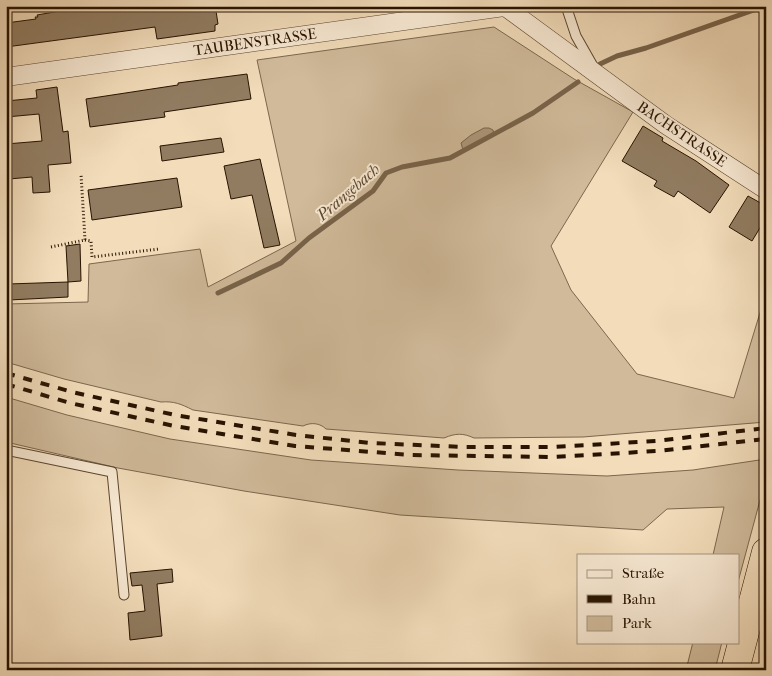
<svg xmlns="http://www.w3.org/2000/svg" width="772" height="676" viewBox="0 0 772 676" font-family="'IM FELL French Canon',serif">
<rect width="100%" height="100%" fill="#f2dcba"/>
<filter id="stains"><feTurbulence type="fractalNoise" baseFrequency=".004" numOctaves="4"/><feColorMatrix values="0 0 0 0 .2 0 0 0 0 .09 0 0 0 0 .02 0 0 0 .5 -.17"/></filter>
<radialGradient id="worn" r=".72"><stop offset=".6" stop-color="#630" stop-opacity="0"/><stop offset="1" stop-color="#630" stop-opacity=".3"/></radialGradient>
<g fill="#d0ba9a" stroke="#7c664d">
<path d="M494 27 574 79 633 112 551 246 571 290 637 374 734 398 766 293V422L583 437 474 438C463 433 456 433 444 438L326 429C320 423 311 422 303 426L193 410C181 404 174 401 161 402L64 379 6 362V304L88 302 89 264 200 249 208 287 296 241 257 60Z"/>
<polygon points="6,397 67,415 170,439 311,460 458,470 607,476 693,470 766,459 766,478 738,582 738,555 713,555 724,507 667,509 643,530 400,515 244,491 118,468 6,442"/>
<polygon points="693,642 722,642 715,670 686,670"/>
</g>
<polygon fill="#ad987b" stroke="#78634a" points="484,128 489,128 493,130 494,135 463,150 461,143 471,135"/>
<g fill="none" stroke-linecap="round" stroke-linejoin="round">
<g stroke="#78634a" stroke-width="5">
<polyline points="600,64 617,56 646,48 765,6"/>
<polyline points="218,293 281,263 309,238 373,191 386,173 402,167 450,158 533,113 578,82"/>
</g>
</g>
<g fill="#917c61" stroke="#281300">
<polygon points="89,6 212,6 213,12 216,11 218,24 215,25 215,31 157,39 155,27 6,47 6,23 36,19 35,17 38,17 37,15"/>
<polygon points="247,74 251,99 164,112 165,117 90,127 86,99 178,85 178,83"/>
<polygon points="57,87 63,132 68,131 71,163 48,165 50,192 33,193 32,177 9,179 8,164 6,164 6,144 42,141 39,114 6,117 6,101 37,98 36,90"/>
<polygon points="643,126 663,138 662,141 696,161 729,185 710,213 678,191 674,197 654,186 657,181 622,161"/>
<polygon points="221,138 224,152 162,161 160,146"/>
<polygon points="260,159 280,245 264,248 252,195 231,199 224,166"/>
<polygon points="177,178 182,207 92,220 88,190"/>
<polygon points="748,196 766,206 766,218 752,241 729,227"/>
<polygon points="80,244 81,281 68,282 66,246"/>
<polygon points="68,282 68,297 9,300 8,284"/>
<polygon points="172,569 173,582 157,584 162,636 130,640 128,613 145,611 142,585 132,586 130,573"/>
</g>
<g fill="none" stroke-linecap="round" stroke-linejoin="round">
<defs>
<g id="service">
<polyline points="566,6 576,36 593,66"/>
<polyline points="6,450 112,472 124,595"/>
</g>
<g id="minor">
<polyline points="504,6 666,125 766,190"/>
<polyline points="6,77 504,7"/>
</g>
<polyline id="motorway" points="735,670 766,552"/>
</defs>
<use href="#service" stroke="#5a452e" stroke-width="11"/>
<use href="#minor" stroke="#5a452e" stroke-width="19"/>
<use href="#motorway" stroke="#281300" stroke-width="29"/>
<g stroke="#281300" stroke-width="3" stroke-dasharray="1 2.5" stroke-linecap="butt">
<polyline points="85,240 91,241 92,257 159,249"/>
<polyline points="51,247 85,240 81,174"/>
</g>
<use href="#service" stroke="#f7e8d2" stroke-width="9"/>
<use href="#minor" stroke="#f7e8d2" stroke-width="18"/>
<use href="#motorway" stroke="#f2dcba" stroke-width="28"/>
<g stroke="#281300" stroke-width="4" stroke-dasharray="9 9" stroke-linecap="butt">
<polyline points="6,373 72,392 175,415 296,435 371,443 465,447 553,447 656,441 766,428"/>
<polyline points="6,384 70,403 174,426 295,446 411,455 553,457 657,451 766,439"/>
</g>
</g>
<g text-anchor="middle" dominant-baseline="central" stroke-width="4" stroke-linejoin="round" paint-order="stroke">
<g font-size="15" fill="#281300" stroke="#f7e8d2">
<text transform="translate(255 42) rotate(-8)">TAUBENSTRASSE</text>
<text transform="translate(682 134) rotate(34)">BACHSTRASSE</text>
</g>
<g font-size="16" font-style="italic" fill="#5d4831" stroke="#f7e8d2">
<text transform="translate(348 192) rotate(-41)">Prangebach</text>
</g>
</g>
<rect width="772" height="676" fill="none" stroke="#f2dcba" stroke-width="25"/>
<rect x="8" y="8" width="757" height="661" fill="none" stroke="#281300" stroke-width="2.5"/>
<rect x="12" y="12" width="747" height="651" fill="none" stroke="#281300"/>
<rect x="577" y="554" width="162" height="90" fill="#f7e8d2" stroke="#a4937e"/>
<rect x="587" y="570" width="25" height="8" fill="#f7e8d2" stroke="#a4937e"/>
<text x="622" y="578" font-size="15" fill="#281300">Straße</text>
<rect x="587" y="595" width="25" height="8" fill="#281300" stroke="#a4937e"/>
<text x="622" y="604" font-size="15" fill="#281300">Bahn</text>
<rect x="587" y="616" width="25" height="15" fill="#d0ba9a" stroke="#a4937e"/>
<text x="622" y="628" font-size="15" fill="#281300">Park</text>
<rect width="100%" height="100%" filter="url(#stains)"/>
<rect width="100%" height="100%" fill="url(#worn)"/>
</svg>
